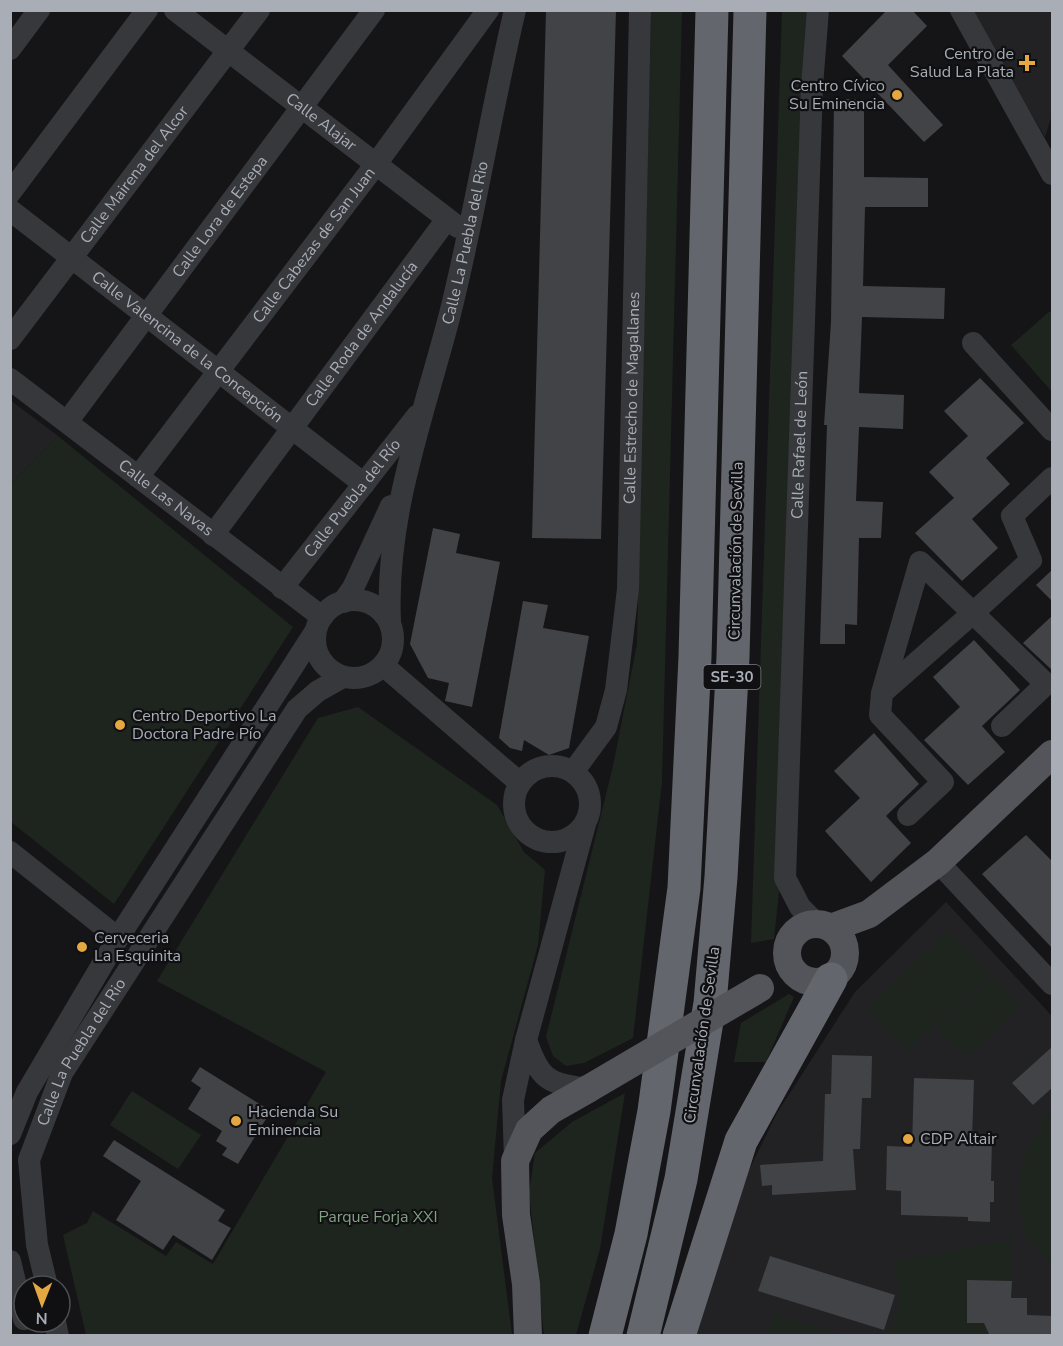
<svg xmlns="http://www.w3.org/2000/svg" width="1063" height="1346" viewBox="0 0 1063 1346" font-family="'Nunito Sans',sans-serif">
<rect width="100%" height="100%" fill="#151517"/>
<g fill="#222224">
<polygon points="972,11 1052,11 1052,115 1045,137"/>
<polygon points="10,400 58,436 11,484 10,484"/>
<polygon points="946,902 1052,1016 1052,1335 696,1336 748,1172 777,1113 855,992"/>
</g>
<g fill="#1e251e">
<polygon points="651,11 682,11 662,782 633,1038 584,1063 566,1066 553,1056 546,1037 613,766 637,644"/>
<polygon points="782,11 808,11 780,882 774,939 751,943"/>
<polygon points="1050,311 1052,314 1052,392 1011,345"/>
<polygon points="58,436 293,627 114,904 11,822 11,484"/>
<polygon points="358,707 497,805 524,852 545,870 538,945 501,1081 492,1178 512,1335 86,1335 63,1235 87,1223 93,1211 166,1256 176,1242 213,1264 326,1072 157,981 318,718"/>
<polygon points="949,931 989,974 907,1051 866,1009"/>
<polygon points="992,976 1020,1005 966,1057 937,1027"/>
<polygon points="789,994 794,997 766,1062 734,1062 741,1023"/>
<polygon points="132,1091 201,1135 178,1169 110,1125"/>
<polygon points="625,1093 600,1249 576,1335 544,1335 529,1192 535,1153 572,1122"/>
<path d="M1052 1111V1262C1000 1233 1016 1147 1052 1111Z"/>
<polygon points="1012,1240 1012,1281 967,1281 967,1323 984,1323 989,1334 1005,1335 891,1334 901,1290 891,1262"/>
<polygon points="773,1314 842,1335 767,1335"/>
</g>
<g fill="#424347">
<polygon points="546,10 616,10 601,539 532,538"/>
<polygon points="887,10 912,10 927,26 888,65 943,125 924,142 842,56"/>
<polygon points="834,99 864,99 864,177 928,178 928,207 865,207 863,286 945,288 944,319 862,317 859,393 904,395 903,429 859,427 856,501 883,502 881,538 859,538 857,625 845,624 845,644 820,644 827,425 824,425 831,322"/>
<polygon points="980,378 1024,423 986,458 1010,484 972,519 998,548 962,581 915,533 954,498 929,472 968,436 944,411"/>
<polygon points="433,528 460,534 456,553 500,562 472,707 445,701 449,683 428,678 410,644"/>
<polygon points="1053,569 1053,602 1036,585"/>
<polygon points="523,601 548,605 543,628 589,636 569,748 549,755 524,740 522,751 510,748 499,738"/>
<polygon points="1053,615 1053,671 1023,643"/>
<polygon points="974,640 1020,690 982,726 1005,752 968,785 924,740 960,707 933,677"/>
<polygon points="874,733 919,784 886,816 911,843 871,882 825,831 860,798 834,771"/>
<polygon points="1026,835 1053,862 1053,949 982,874"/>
<polygon points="1053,1046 1053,1087 1033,1105 1012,1083"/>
<polygon points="832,1055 872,1056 871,1098 862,1098 860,1149 853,1149 856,1190 772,1195 772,1185 762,1186 760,1165 823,1161 825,1094 831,1094"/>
<polygon points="200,1067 271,1111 238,1164 222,1155 227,1148 216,1141 222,1131 188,1109 201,1088 191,1081"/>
<polygon points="914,1078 974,1080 972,1140 992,1140 991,1181 994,1181 994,1202 990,1202 990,1222 968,1221 968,1217 901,1215 901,1191 886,1190 887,1146 912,1147"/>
<polygon points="114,1140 225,1210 218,1221 231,1228 212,1260 173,1235 163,1250 116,1220 141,1181 103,1156"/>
<polygon points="770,1256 895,1295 884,1330 758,1291"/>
<polygon points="967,1280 1012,1281 1011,1298 1027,1298 1027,1315 1053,1316 1053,1335 989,1334 984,1323 967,1323"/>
</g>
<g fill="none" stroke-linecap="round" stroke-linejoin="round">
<g stroke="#37383c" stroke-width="22">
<path id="s1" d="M175 10 458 227"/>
<polyline points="961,10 1052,174"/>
<polyline points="10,49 39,10"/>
<polyline points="10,193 147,10"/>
<path id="s2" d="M10 210 364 484"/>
<path id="s3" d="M10 339 259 10"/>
<polyline points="973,343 1052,430"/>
<path id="s4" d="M10 379 322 617"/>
<path id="s5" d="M67 422 374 10"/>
<path id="s6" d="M138 477 376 164 488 10"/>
<path id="s7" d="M213 535 447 219"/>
<path id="s8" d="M282 588 417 416"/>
<circle cx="354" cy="639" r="39"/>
<polyline points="343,602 353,588 391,506"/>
<path id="s9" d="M390 621C385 515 424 415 450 314 475 214 491 111 515 10"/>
<polyline points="384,666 520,783"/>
<polyline points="882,693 973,613 920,562 882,693 880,715 943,782 908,815"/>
<polyline points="1002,726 1046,684 973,613 1031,560 1012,516 1052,478"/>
<circle cx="552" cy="804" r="38"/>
<path id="s10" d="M573 772 606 727 616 690 628 589 640 10"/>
<polyline points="10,852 118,938"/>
<polyline points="938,862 1052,984"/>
<path id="s11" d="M817 924 800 907 785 878 812 86 818 10"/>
<path d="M526 1040C541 1080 546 1083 588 1089"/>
<polyline points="10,1134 27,1092 118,938 315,632"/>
<polyline points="515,1159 513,1100 526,1040 585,824"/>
<polyline points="10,1261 24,1319"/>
<path id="s12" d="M47 1286 37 1245 29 1160 62 1073 297 709 318 691 343 677"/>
<polyline points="55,1322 58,1336"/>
</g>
<g stroke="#53555b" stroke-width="28">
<circle cx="816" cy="953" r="29"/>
<polyline points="831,928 869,914 938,862 1052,754"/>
<polyline points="528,1336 526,1284 516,1215 515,1161 529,1130 551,1110 588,1089"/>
</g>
<g stroke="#63666c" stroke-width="33">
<polyline points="605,1336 631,1234 654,1111 684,888 695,657 712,10"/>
<polyline points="643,1336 681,1179 710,1003 721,877 733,657 750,10"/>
<polyline points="679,1336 741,1141 831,979"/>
</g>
<polyline stroke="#53555b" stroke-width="28" points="588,1089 760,988"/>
</g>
<g fill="#e4a741" stroke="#101012" stroke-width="2">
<path d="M1024 54h6v6h6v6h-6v6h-6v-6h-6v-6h6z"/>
<circle cx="897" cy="95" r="6"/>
<circle cx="120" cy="725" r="6"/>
<circle cx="82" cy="947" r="6"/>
<circle cx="236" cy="1121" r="6"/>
<circle cx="908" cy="1139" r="6"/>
</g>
<g text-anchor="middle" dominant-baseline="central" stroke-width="4.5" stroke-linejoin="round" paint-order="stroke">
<rect fill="#101012" stroke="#7a7e85" stroke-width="1.5" x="703.5" y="665" width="57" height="24" rx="4.5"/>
<g font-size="15" font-weight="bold" fill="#a8adb6">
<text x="732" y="677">SE-30</text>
</g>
<g font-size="16" fill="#a8adb6" stroke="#101012" text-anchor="start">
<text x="1014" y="54" text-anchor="end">Centro de<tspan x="1014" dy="18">Salud La Plata</tspan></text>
<text x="885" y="86" text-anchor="end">Centro Cívico<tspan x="885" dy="18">Su Eminencia</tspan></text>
<text x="132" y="716">Centro Deportivo La<tspan x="132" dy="18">Doctora Padre Pío</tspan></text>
<text x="94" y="938">Cerveceria<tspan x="94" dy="18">La Esquinita</tspan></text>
<text x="248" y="1112">Hacienda Su<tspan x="248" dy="18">Eminencia</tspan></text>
<text x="920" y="1139">CDP Altair</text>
</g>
<g font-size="16" fill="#a8adb6" stroke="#101012">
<text stroke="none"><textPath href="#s1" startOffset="184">Calle Alajar</textPath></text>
<text stroke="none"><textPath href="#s3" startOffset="206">Calle Mairena del Alcor</textPath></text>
<text stroke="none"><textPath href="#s5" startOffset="256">Calle Lora de Estepa</textPath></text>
<text stroke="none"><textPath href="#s9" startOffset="387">Calle La Puebla del Rio</textPath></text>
<text stroke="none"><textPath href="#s6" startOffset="291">Calle Cabezas de San Juan</textPath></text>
<text stroke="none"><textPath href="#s7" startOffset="250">Calle Roda de Andalucía</textPath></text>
<text stroke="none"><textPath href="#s2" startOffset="224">Calle Valencina de la Concepción</textPath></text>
<text stroke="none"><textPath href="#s10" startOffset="387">Calle Estrecho de Magallanes</textPath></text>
<text stroke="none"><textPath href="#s11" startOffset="490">Calle Rafael de León</textPath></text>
<text stroke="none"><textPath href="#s4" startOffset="196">Calle Las Navas</textPath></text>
<text stroke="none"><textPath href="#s8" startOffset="114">Calle Puebla del Río</textPath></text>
<text transform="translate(736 551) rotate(-89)">Circunvalación de Sevilla</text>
<text transform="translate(702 1035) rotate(-82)">Circunvalación de Sevilla</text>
<text stroke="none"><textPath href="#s12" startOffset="248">Calle La Puebla del Rio</textPath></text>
</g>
<g font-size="16" fill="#81a081" stroke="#101012">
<text x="378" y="1217">Parque Forja XXI</text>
</g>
</g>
<rect width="1063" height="1346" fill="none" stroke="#a8adb6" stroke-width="24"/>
<g transform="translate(42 1304) rotate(181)"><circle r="28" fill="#101012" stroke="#4d4f54" stroke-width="1.5"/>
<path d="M0-4.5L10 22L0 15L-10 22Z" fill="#e4a741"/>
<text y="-9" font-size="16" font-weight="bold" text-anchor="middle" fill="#a8adb6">N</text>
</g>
</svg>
